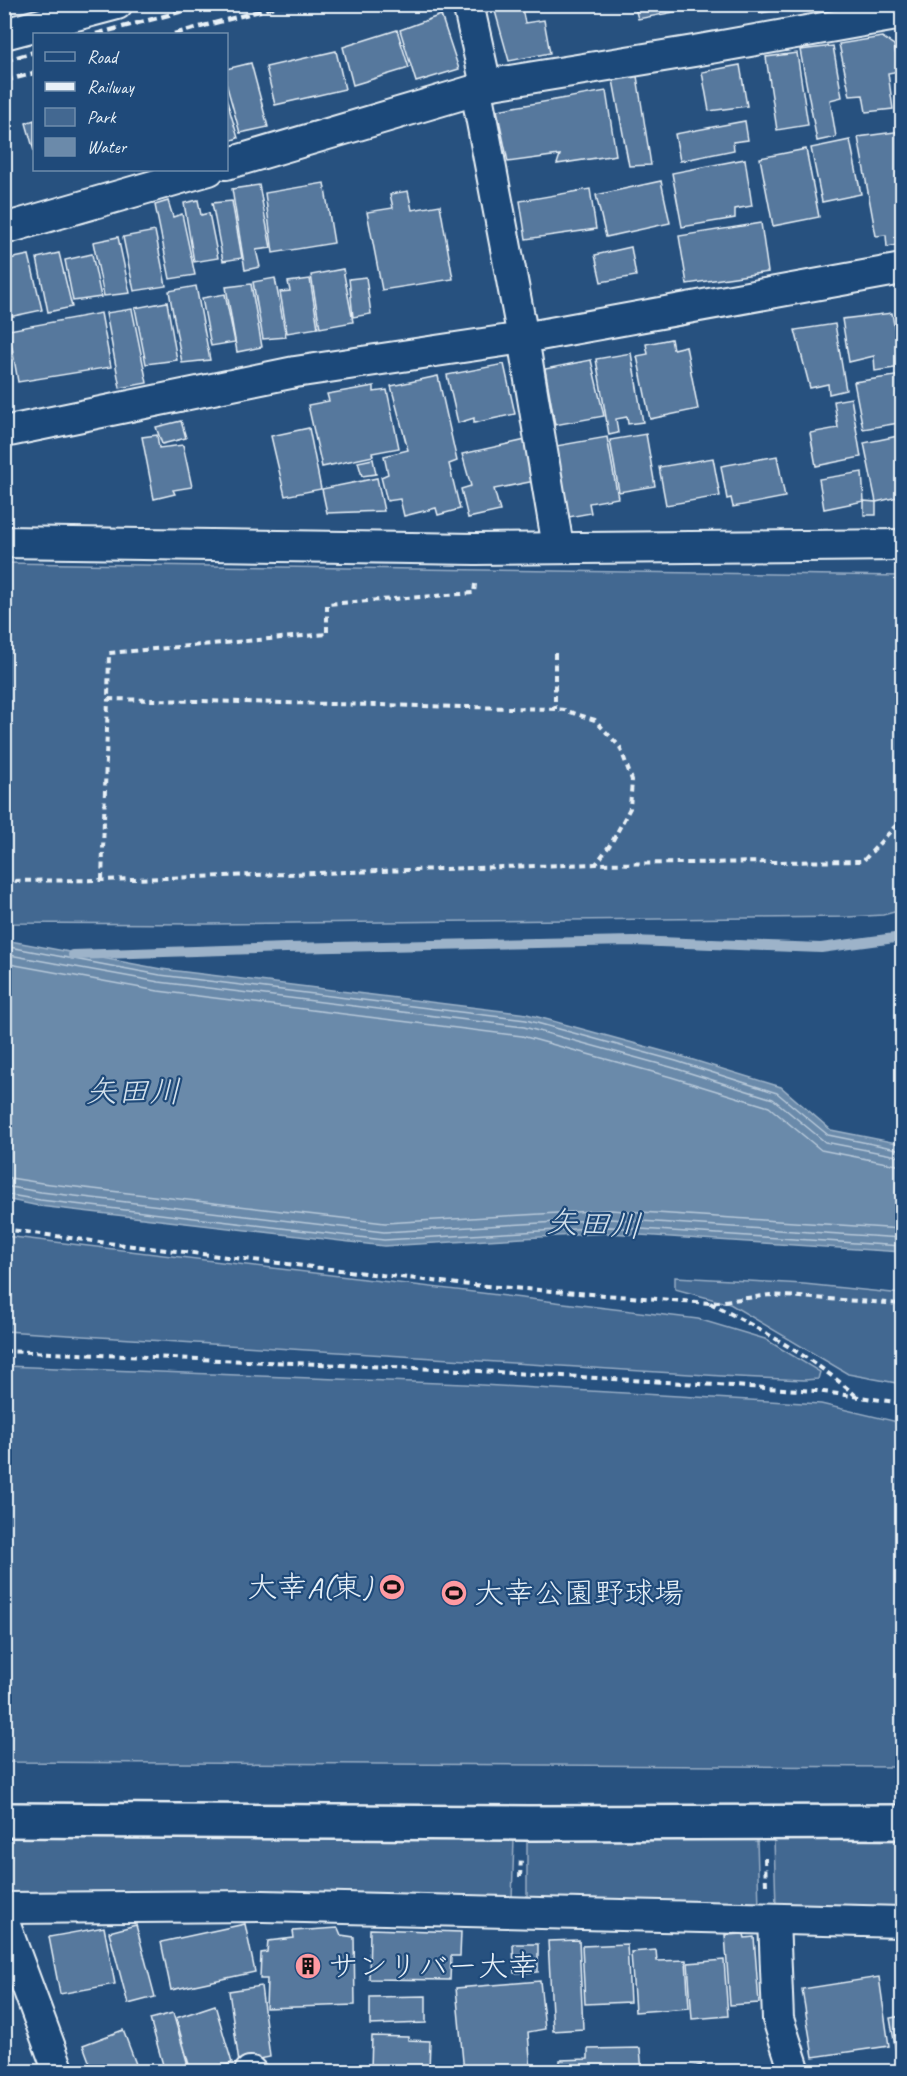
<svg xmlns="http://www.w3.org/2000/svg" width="907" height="2076" viewBox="0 0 907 2076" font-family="Caveat,'Klee One',sans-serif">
<rect width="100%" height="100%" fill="#27517f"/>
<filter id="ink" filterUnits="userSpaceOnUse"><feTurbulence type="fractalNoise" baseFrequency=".0167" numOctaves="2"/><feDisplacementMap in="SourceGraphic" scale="12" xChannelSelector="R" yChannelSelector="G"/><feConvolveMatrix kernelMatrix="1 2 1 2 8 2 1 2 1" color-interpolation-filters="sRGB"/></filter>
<g filter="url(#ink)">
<g fill="#436891" stroke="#96acc4" stroke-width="1.5">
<polygon points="4,563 902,576 902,910 883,915 848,917 207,924 5,923"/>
<polygon points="5,1236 698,1319 765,1339 820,1372 818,1379 804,1380 738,1377 5,1331"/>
<polygon points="675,1277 804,1284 902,1294 902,1384 848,1374 730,1304 675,1289"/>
<polygon points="5,1366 464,1384 821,1404 902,1423 902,1767 5,1762"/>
<polygon points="4,1836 514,1839 512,1900 5,1896"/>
<polygon points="527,1839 757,1839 759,1908 527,1902"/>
<polygon points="774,1839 902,1841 902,1910 776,1908"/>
</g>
<polygon fill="#6b8aaa" stroke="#9db3c9" stroke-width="1.5" points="5,940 161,969 527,1014 677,1055 781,1087 831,1130 902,1144 902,1252 609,1233 384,1246 39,1206 5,1199"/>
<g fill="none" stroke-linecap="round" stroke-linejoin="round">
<g stroke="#b6c8d9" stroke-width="1.5">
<polyline points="4,946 160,975 526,1020 676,1061 777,1093 828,1135 902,1150"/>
<polyline points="4,954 159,982 524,1027 674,1068 773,1099 825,1142 902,1157"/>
<polyline points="4,963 158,991 522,1036 671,1077 769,1107 821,1150 902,1166"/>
<polyline points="4,1177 42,1183 385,1223 610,1210 902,1229"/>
<polyline points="4,1186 41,1192 384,1232 610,1219 902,1238"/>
<polyline points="4,1194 40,1200 384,1240 610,1227 902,1246"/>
</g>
<polyline stroke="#9db3c9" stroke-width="10" points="73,955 286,948 633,941 821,948 902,937"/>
</g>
<g fill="#57789d" stroke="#e8f1f8" stroke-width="1.5">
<polygon points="493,4 521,4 525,23 544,20 550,53 509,61"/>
<polygon points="634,4 689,4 690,9 638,19"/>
<polygon points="759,4 781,4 782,9 760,13"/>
<polygon points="441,15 459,69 416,82 400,30"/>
<polygon points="397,30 409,68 353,85 343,47"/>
<polygon points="882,37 894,45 899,71 888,73 893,109 866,112 863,95 850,96 839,44"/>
<polygon points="833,46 842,97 830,100 836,137 817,141 800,50"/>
<polygon points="336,51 345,89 275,105 266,67"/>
<polygon points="797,53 808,125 777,130 766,57"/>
<polygon points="251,63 268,127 240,133 226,83 226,69"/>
<polygon points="740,65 747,106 709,111 702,72"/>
<polygon points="637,76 651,165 629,166 613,80"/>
<polygon points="606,91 616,155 557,164 560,155 508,162 497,110"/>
<polygon points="226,98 238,138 226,142"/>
<polygon points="34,120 34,151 26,123"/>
<polygon points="745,121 748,140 733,142 734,150 680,161 675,134"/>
<polygon points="902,131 902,244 887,247 886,235 876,236 858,137"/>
<polygon points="850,140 861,194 822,202 811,148"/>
<polygon points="806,149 819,217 773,226 760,158"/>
<polygon points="745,159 752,206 735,209 735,218 682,227 672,173"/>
<polygon points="661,181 670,223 606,237 596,195"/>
<polygon points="324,183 334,243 273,253 265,193"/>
<polygon points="259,185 271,248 256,250 260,267 245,270 232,189"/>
<polygon points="590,189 596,229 526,239 520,201"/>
<polygon points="408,191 412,210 440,205 453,279 382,290 367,212 393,208 390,194"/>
<polygon points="198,200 201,215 209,213 218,258 194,262 184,203"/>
<polygon points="168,201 173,217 182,214 195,275 170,279 155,205"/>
<polygon points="232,201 242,258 223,261 212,203"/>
<polygon points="761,223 768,272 687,284 679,236"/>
<polygon points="155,231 166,286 134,291 123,237"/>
<polygon points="118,237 130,293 104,296 93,242"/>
<polygon points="631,247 636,276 601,282 595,255"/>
<polygon points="59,253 72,307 48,312 37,258"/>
<polygon points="92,254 101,297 73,301 65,260"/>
<polygon points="29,255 42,310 4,318 4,260"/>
<polygon points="343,269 353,322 320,328 311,275"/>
<polygon points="366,277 371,314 353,317 349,279"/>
<polygon points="275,278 286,337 263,339 253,282"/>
<polygon points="310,279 318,328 287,333 280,292 290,291 288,282"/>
<polygon points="251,284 262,347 237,352 226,287"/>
<polygon points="196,286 210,360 182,363 169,291"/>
<polygon points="225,294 235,342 211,346 202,298"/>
<polygon points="167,302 177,360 146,364 135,308"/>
<polygon points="132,309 147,383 120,388 106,313"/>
<polygon points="101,313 111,367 18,382 9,330"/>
<polygon points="892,313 901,367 875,371 874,356 849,362 842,319"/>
<polygon points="835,324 846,390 829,394 828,384 810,388 795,330"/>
<polygon points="671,339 673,349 686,346 698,409 650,419 637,356 648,354 646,344"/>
<polygon points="631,353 643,422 628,424 627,417 616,419 618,433 609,435 596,359"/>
<polygon points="591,360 604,416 555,425 545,369"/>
<polygon points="504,364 515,414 474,423 474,418 458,423 447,375"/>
<polygon points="902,375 902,427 896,429 899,423 863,429 854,382"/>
<polygon points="438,376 457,461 449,464 460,509 438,515 436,508 404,516 400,499 387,501 381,477 388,474 384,456 408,450 391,386"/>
<polygon points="374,386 374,392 387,390 399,448 372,453 373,456 322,467 308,405 329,401 327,394"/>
<polygon points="851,398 861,457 816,466 810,433 838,428 834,401"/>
<polygon points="181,421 186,438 162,444 156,427"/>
<polygon points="309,428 321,489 285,496 271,436"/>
<polygon points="646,434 655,486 619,492 610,440"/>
<polygon points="157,435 159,448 183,445 192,487 173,490 175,494 154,499 142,437"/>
<polygon points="898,436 902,461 902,496 876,502 864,443"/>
<polygon points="607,437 618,498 589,503 591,513 569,517 556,446"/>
<polygon points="526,440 535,481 494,489 500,511 468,518 461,489 471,486 462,454"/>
<polygon points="777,456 785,497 733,507 731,498 727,499 721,466"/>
<polygon points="713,458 720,496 666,505 659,467"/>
<polygon points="373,459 376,474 362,476 358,462"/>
<polygon points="862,472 864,501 824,509 819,479"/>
<polygon points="377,478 384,511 327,513 322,489"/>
<polygon points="864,501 876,502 876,515 864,515"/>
<polygon points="245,1924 255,1972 171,1990 161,1942"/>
<polygon points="136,1925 155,1997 128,2004 109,1932"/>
<polygon points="104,1927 115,1984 60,1994 49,1937"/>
<polygon points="338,1928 341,1935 354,1937 355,2005 266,2008 267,1979 260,1979 261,1953 267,1952 268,1941 294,1938 293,1931"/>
<polygon points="370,1929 461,1932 460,1956 451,1956 450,1980 369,1979"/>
<polygon points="744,1934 745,1938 754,1937 759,2003 730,2005 725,1935"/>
<polygon points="579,1940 583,2029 553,2031 548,1941"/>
<polygon points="513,1944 538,1944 538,1972 514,1973"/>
<polygon points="627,1944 630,2002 585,2004 582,1946"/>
<polygon points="656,1950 657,1961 686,1960 689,2008 635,2012 631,1952"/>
<polygon points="724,1960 728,2016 692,2019 688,1963"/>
<polygon points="879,1977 889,2046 813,2057 802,1989"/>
<polygon points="540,1981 545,2029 528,2032 531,2071 464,2072 456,1988"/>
<polygon points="261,1986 270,2057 239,2063 229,1991"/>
<polygon points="426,1996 426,2023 370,2025 370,1997"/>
<polygon points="215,2005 232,2063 204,2072 191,2072 176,2018"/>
<polygon points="173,2013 190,2072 165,2072 150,2019"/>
<polygon points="902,2016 902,2067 899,2068 890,2018"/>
<polygon points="123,2030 139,2072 93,2072 83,2045"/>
<polygon points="372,2036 408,2037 408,2040 430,2041 429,2071 371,2069"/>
<polygon points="640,2048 642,2072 560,2072 560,2060 588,2059 588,2049"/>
<polygon points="701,2065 703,2072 678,2072"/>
</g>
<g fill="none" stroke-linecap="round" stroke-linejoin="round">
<defs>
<g id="minor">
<polyline points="468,4 486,85"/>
<polyline points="4,34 117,4"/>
<polyline points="476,90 523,338 558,547"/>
<polyline points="226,164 476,90 486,85 694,51 902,14"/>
<polyline points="4,229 209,170"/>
<polyline points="4,432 295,372 523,338 902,269"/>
<polyline points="4,542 476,549 902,545"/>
<polyline points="4,1908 263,1906 902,1922"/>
<polyline points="774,1920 778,2019 795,2072"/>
<polyline points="4,1923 59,2072"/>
<polyline points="250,2072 251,2072"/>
</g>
<polyline id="tertiary" points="4,1820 528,1823 902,1822"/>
</defs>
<use href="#minor" stroke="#e8f1f8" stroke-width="34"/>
<use href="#tertiary" stroke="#e8f1f8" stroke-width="38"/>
<g stroke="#e8f1f8" stroke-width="4" stroke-dasharray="6 4.5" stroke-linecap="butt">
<polyline points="475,584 474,593 327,604 327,634 109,653 108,699 555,709 564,710 595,720 620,747 632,780 630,808 612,842 596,864"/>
<polyline points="555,653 555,709"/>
<polyline points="102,880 108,699"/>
<polyline points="4,881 102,880 596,864 863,861 902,819"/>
<polyline points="4,1229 107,1243 459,1284 710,1303 770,1295 902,1304"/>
<path d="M710 1303C762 1330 812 1357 855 1395"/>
<polyline points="4,1351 462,1370 817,1391 902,1403"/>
<polyline points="765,1858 766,1886"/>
<polyline points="520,1877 521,1858"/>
</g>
<use href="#minor" stroke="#1f4a7a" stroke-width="30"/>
<use href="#tertiary" stroke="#1f4a7a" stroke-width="33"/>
<g stroke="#e8f1f8" stroke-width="4.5" stroke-dasharray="9 4.5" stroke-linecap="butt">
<polyline points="96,34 210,4"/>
<polyline points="174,34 285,4"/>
<polyline points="4,61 34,52"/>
<polyline points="4,81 34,73"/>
</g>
</g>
</g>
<defs>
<symbol id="stadium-disc" viewBox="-11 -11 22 22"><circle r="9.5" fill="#ff9aa2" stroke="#1f4a7a"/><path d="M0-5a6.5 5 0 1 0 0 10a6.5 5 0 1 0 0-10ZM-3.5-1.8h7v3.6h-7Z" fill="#111"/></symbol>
<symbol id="building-disc" viewBox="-11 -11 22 22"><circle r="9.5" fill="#ff9aa2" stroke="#1f4a7a"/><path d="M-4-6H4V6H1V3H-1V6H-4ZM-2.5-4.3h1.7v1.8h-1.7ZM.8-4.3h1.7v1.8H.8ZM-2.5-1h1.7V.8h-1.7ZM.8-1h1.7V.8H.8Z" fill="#111"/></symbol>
</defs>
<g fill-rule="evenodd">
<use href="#stadium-disc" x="377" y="1572" width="30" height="30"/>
<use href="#stadium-disc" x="439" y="1578" width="30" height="30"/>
<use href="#building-disc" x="293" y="1951" width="30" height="30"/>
</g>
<g text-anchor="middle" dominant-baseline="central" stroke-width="4.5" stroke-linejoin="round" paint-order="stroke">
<g font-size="30" fill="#e8f1f8" stroke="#1f4a7a" text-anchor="start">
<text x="372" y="1587" text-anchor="end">大幸A(東)</text>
<text x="474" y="1593">大幸公園野球場</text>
<text x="328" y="1966">サンリバー大幸</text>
</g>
<g font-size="32" font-style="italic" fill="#d5e2ec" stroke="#1f4a7a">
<text x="133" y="1091">矢田川</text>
<text transform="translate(594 1224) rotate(3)">矢田川</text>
</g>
</g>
<rect width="907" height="2076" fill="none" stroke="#1f4a7a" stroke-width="24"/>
<rect x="12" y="12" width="883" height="2052" fill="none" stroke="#e8f1f8" stroke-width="2" filter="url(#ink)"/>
<rect x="33" y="33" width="195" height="138" fill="#1f4a7a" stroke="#6f8dac" stroke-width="1.5"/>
<rect x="45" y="52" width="30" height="9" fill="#1f4a7a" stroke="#6f8dac" stroke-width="1.5"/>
<text x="87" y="63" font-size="18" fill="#e8f1f8">Road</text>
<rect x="45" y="82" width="30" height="9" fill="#e8f1f8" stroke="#6f8dac" stroke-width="1.5"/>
<text x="87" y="93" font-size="18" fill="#e8f1f8">Railway</text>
<rect x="45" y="108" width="30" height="18" fill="#436891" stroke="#6f8dac" stroke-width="1.5"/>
<text x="87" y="123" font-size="18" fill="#e8f1f8">Park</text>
<rect x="45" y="138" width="30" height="18" fill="#6b8aaa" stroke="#6f8dac" stroke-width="1.5"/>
<text x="87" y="153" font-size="18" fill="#e8f1f8">Water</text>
</svg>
